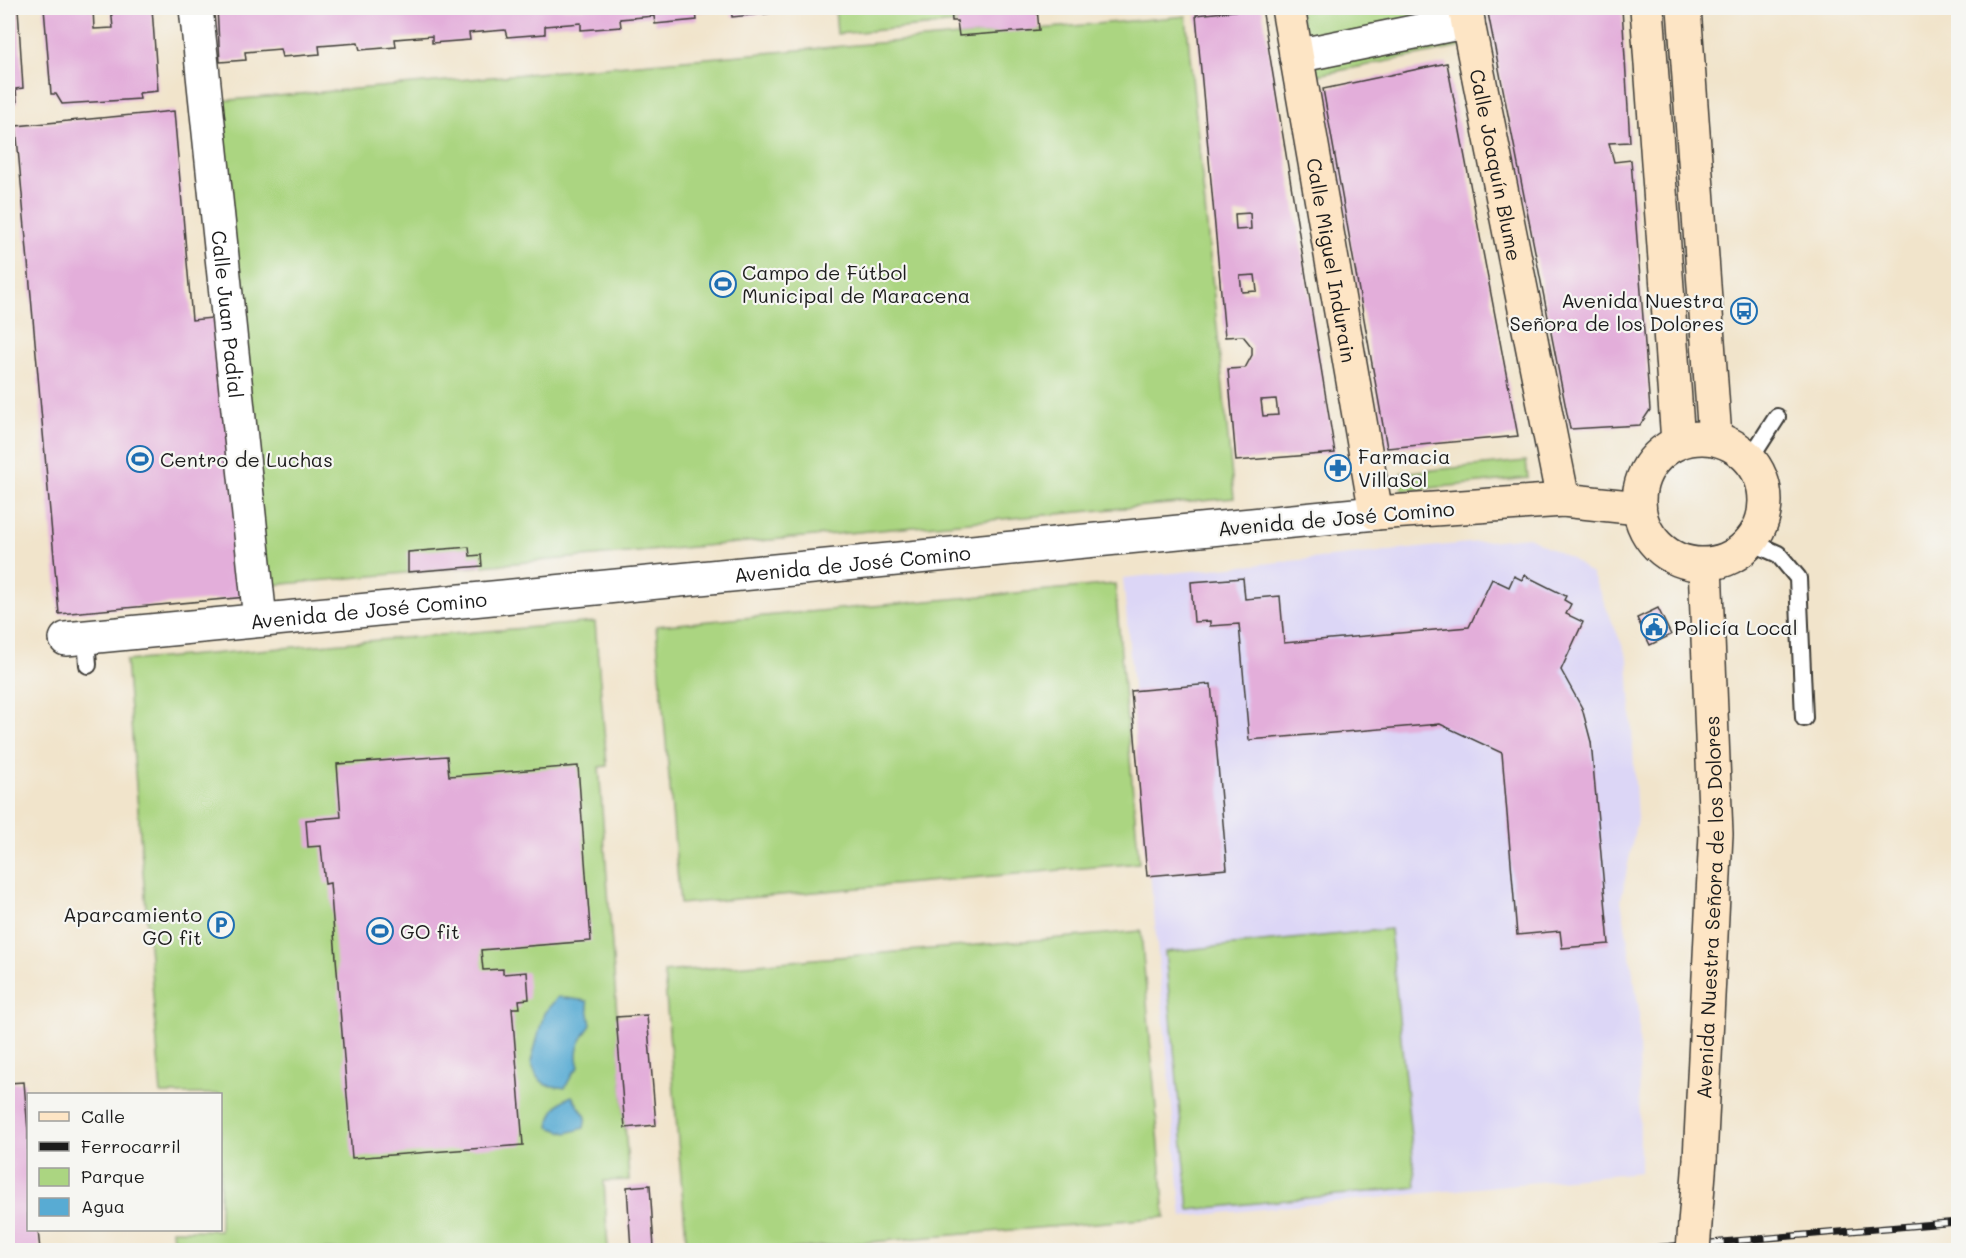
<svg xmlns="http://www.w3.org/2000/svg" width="1966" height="1258" viewBox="0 0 1966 1258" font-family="Mali,sans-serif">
<rect width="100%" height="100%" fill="#f6f6f2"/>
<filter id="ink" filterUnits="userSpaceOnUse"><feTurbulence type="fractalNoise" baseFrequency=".0167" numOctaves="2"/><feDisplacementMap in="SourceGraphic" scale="12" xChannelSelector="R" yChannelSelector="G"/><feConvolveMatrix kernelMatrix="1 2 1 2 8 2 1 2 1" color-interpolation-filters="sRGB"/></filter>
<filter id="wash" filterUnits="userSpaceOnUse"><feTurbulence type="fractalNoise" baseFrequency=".008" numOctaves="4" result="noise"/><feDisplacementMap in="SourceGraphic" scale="24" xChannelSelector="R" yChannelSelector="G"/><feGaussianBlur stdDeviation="1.35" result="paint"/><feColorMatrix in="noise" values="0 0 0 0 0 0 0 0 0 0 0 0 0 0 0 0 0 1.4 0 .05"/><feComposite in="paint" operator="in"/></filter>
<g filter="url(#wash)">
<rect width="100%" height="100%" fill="#f1e4cb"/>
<polygon fill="#dcd6f6" points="1528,537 1570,558 1592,574 1628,659 1637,819 1621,900 1639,1009 1640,1172 1182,1217 1123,578"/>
<g fill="#abd581" stroke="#64784e" stroke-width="1.5">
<polygon points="835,8 958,8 958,23 837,34"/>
<polygon points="1299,8 1453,8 1461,47 1312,76"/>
<polygon points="1186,16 1234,498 262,586 219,101"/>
<polygon points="1526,461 1528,478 1402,491 1401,473"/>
<polygon points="1115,584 1139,863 680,904 656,626"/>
<polygon points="595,622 607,766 599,767 629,1180 604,1181 608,1250 174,1250 172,1230 220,1230 220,1094 161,1094 126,661"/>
<polygon points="1390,929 1416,1187 1189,1210 1165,952"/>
<polygon points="1141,931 1165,1217 778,1250 687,1250 664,972"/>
</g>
<g fill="#58abd3" stroke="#3a6478" stroke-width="1.5">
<path d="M558 997 587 1001 591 1025C581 1039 573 1050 579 1067L573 1073 565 1088 546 1085 537 1077 531 1062 544 1013Z"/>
<path d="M572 1096 586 1117 584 1128 567 1133 549 1127C551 1112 558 1101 572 1096Z"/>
</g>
<g id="blocks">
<g fill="#e3aeda" fill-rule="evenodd">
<polygon points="8,8 18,8 23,88 16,89 17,103 8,104"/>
<polygon points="44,8 93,8 94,29 113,28 111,8 152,8 158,91 139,93 140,99 62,104 56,94 51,94"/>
<polygon points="217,8 729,8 730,9 696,12 697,20 655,24 654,16 620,19 621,27 581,30 581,23 545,26 545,34 507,37 505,30 469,33 470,40 432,43 432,36 395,39 396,47 360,50 358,43 319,46 320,54 282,57 280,49 245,52 246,60 220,62"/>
<polygon points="731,8 772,8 772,13 732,17"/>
<polygon points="806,8 821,8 821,9 806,11"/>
<polygon points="951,8 1037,8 1039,30 959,36 957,21 952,21"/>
<path d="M1262 8 1335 453 1236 461 1228 369 1245 368 1252 355V347L1243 336 1225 337 1196 15ZM1250 213 1251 229 1236 230 1235 214ZM1255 275 1257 291 1242 292 1240 276ZM1276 399 1278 415 1263 416 1261 400Z"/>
<polygon points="1487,8 1622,8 1630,142 1609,143 1614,162 1631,160 1650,410 1640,425 1570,429"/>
<polygon points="1447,63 1518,436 1387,448 1323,89"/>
<polygon points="174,111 192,320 222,317 247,597 59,614 16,126"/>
<polygon points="469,547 470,556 481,555 482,566 408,572 408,552"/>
<polygon points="1524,575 1566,596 1564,600 1571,604 1566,614 1583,622 1561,670 1582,708 1591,742 1609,944 1562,948 1560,931 1517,935 1502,753 1440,724 1249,740 1239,624 1210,626 1210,621 1194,622 1191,582 1243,578 1245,599 1280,596 1284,643 1469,627 1492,579 1509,587 1514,576 1522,580"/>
<polygon points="1658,608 1671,635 1650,645 1637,618"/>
<polygon points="1211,684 1227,869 1147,876 1131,691"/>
<polygon points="447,756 449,776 578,766 591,941 481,950 483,970 503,969 503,974 527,972 529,999 519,1000 520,1008 512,1008 523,1145 352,1158 330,883 325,884 321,846 308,847 306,820 341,817 337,764"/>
<polygon points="647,1015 656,1125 625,1128 616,1017"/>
<polygon points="24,1082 28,1131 28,1230 38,1230 40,1250 8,1250 8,1083"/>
<polygon points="650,1185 654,1248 631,1250 627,1187"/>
</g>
</g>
</g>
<g filter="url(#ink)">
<use href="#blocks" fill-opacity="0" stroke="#3c3a36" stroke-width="1.5"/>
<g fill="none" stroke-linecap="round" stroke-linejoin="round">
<defs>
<g id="lane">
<polyline points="1750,459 1777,417"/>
<polyline points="1751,542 1778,554 1798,578 1804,718"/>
<polyline points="86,637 88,665"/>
</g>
<g id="street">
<path id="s1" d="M196 8 260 620"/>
<polyline points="1296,56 1468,21"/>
<path id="s2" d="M66 639 1376 513"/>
</g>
<g id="secondary">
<path id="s3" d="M1288 8 1376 513 1563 500 1639 508"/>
<path id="s4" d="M1465 8 1563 500"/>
<polyline points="1647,8 1678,442"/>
<polyline points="1684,8 1715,438"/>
<circle cx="1702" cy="501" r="63"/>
<path id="s5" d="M1700 1159 1716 834 1705 565"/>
</g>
</defs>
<use href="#lane" stroke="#3c3a36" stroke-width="20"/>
<use href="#street" stroke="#3c3a36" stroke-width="36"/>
<use href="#secondary" stroke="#3c3a36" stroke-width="36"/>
<use href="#lane" stroke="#fff" stroke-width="16"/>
<use href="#street" stroke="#fff" stroke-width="33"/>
<use href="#secondary" stroke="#fde5c5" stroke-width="33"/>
<defs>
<polyline id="rail" points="1626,1250 1958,1222"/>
</defs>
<use href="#rail" stroke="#1c1c1c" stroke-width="7"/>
<use href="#rail" stroke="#f6f6f2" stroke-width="4.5" stroke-dasharray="14" stroke-linecap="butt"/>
<defs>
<polyline id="secondary-bridge" points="1693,1250 1700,1159"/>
</defs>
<use href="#secondary-bridge" stroke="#3c3a36" stroke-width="36" stroke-linecap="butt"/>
<use href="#secondary-bridge" stroke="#fde5c5" stroke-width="33"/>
</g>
</g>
<defs>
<symbol id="stadium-ring" viewBox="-11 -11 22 22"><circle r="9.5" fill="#f6f6f2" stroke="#1f6fb2" stroke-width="1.5"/><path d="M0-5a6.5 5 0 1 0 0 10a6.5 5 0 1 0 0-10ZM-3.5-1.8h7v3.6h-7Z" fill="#1f6fb2"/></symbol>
<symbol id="bus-ring" viewBox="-11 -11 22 22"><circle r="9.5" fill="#f6f6f2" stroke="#1f6fb2" stroke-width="1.5"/><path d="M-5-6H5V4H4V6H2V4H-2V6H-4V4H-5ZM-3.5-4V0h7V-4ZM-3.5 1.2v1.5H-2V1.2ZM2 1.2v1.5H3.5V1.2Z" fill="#1f6fb2"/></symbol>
<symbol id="pharmacy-ring" viewBox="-11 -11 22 22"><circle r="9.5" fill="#f6f6f2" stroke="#1f6fb2" stroke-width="1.5"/><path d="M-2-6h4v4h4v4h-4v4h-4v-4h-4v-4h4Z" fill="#1f6fb2"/></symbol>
<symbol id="civic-ring" viewBox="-11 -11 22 22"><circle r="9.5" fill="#f6f6f2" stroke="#1f6fb2" stroke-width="1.5"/><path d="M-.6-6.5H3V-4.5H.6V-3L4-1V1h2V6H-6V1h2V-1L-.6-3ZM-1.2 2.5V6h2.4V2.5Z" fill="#1f6fb2"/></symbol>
<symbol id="parking-ring" viewBox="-11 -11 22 22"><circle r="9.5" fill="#f6f6f2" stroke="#1f6fb2" stroke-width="1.5"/><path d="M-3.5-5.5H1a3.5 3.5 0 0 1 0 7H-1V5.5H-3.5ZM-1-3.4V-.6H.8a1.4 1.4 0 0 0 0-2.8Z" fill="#1f6fb2"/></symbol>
</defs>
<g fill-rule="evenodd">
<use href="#stadium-ring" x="708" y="269" width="30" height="30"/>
<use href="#bus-ring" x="1729" y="296" width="30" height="30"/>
<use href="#stadium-ring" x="125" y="444" width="30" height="30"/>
<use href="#pharmacy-ring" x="1323" y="453" width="30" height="30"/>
<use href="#civic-ring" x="1639" y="612" width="30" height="30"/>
<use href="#parking-ring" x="206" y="910" width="30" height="30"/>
<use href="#stadium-ring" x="365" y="916" width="30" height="30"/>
</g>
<g text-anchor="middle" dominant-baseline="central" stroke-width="4.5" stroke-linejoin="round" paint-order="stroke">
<g font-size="20" fill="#1c1c1c" stroke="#f6f6f2">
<text stroke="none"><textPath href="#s4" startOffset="160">Calle Joaquín Blume</textPath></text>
<text stroke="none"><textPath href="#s3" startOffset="256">Calle Miguel Indurain</textPath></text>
<text stroke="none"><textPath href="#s1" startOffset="308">Calle Juan Padial</textPath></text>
<text transform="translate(1336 518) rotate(-5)">Avenida de José Comino</text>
<text stroke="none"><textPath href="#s2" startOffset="790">Avenida de José Comino</textPath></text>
<text stroke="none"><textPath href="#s2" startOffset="304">Avenida de José Comino</textPath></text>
<text stroke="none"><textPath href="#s5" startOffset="252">Avenida Nuestra Señora de los Dolores</textPath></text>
</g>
<g font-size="20" fill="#1c1c1c" stroke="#f6f6f2" text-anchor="start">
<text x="742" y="272">Campo de Fútbol<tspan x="742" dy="23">Municipal de Maracena</tspan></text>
<text x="1724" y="300" text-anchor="end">Avenida Nuestra<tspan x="1724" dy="23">Señora de los Dolores</tspan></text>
<text x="1358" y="456">Farmacia<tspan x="1358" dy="23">VillaSol</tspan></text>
<text x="160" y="459">Centro de Luchas</text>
<text x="1674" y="627">Policía Local</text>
<text x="202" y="914" text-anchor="end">Aparcamiento<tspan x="202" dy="23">GO fit</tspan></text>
<text x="400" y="931">GO fit</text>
</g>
</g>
<rect width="1966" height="1258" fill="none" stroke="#f6f6f2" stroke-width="30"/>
<rect x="27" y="1093" width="195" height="138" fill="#f6f6f2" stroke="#9f9f9c" stroke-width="1.5"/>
<rect x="39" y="1112" width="30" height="9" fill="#fde5c5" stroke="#9f9f9c" stroke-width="1.5"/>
<text x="81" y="1123" font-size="18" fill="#1c1c1c">Calle</text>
<rect x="39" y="1142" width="30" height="9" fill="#1c1c1c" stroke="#9f9f9c" stroke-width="1.5"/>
<text x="81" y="1153" font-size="18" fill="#1c1c1c">Ferrocarril</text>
<rect x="39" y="1168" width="30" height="18" fill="#abd581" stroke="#9f9f9c" stroke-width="1.5"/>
<text x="81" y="1183" font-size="18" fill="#1c1c1c">Parque</text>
<rect x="39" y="1198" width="30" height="18" fill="#58abd3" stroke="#9f9f9c" stroke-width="1.5"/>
<text x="81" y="1213" font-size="18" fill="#1c1c1c">Agua</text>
</svg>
